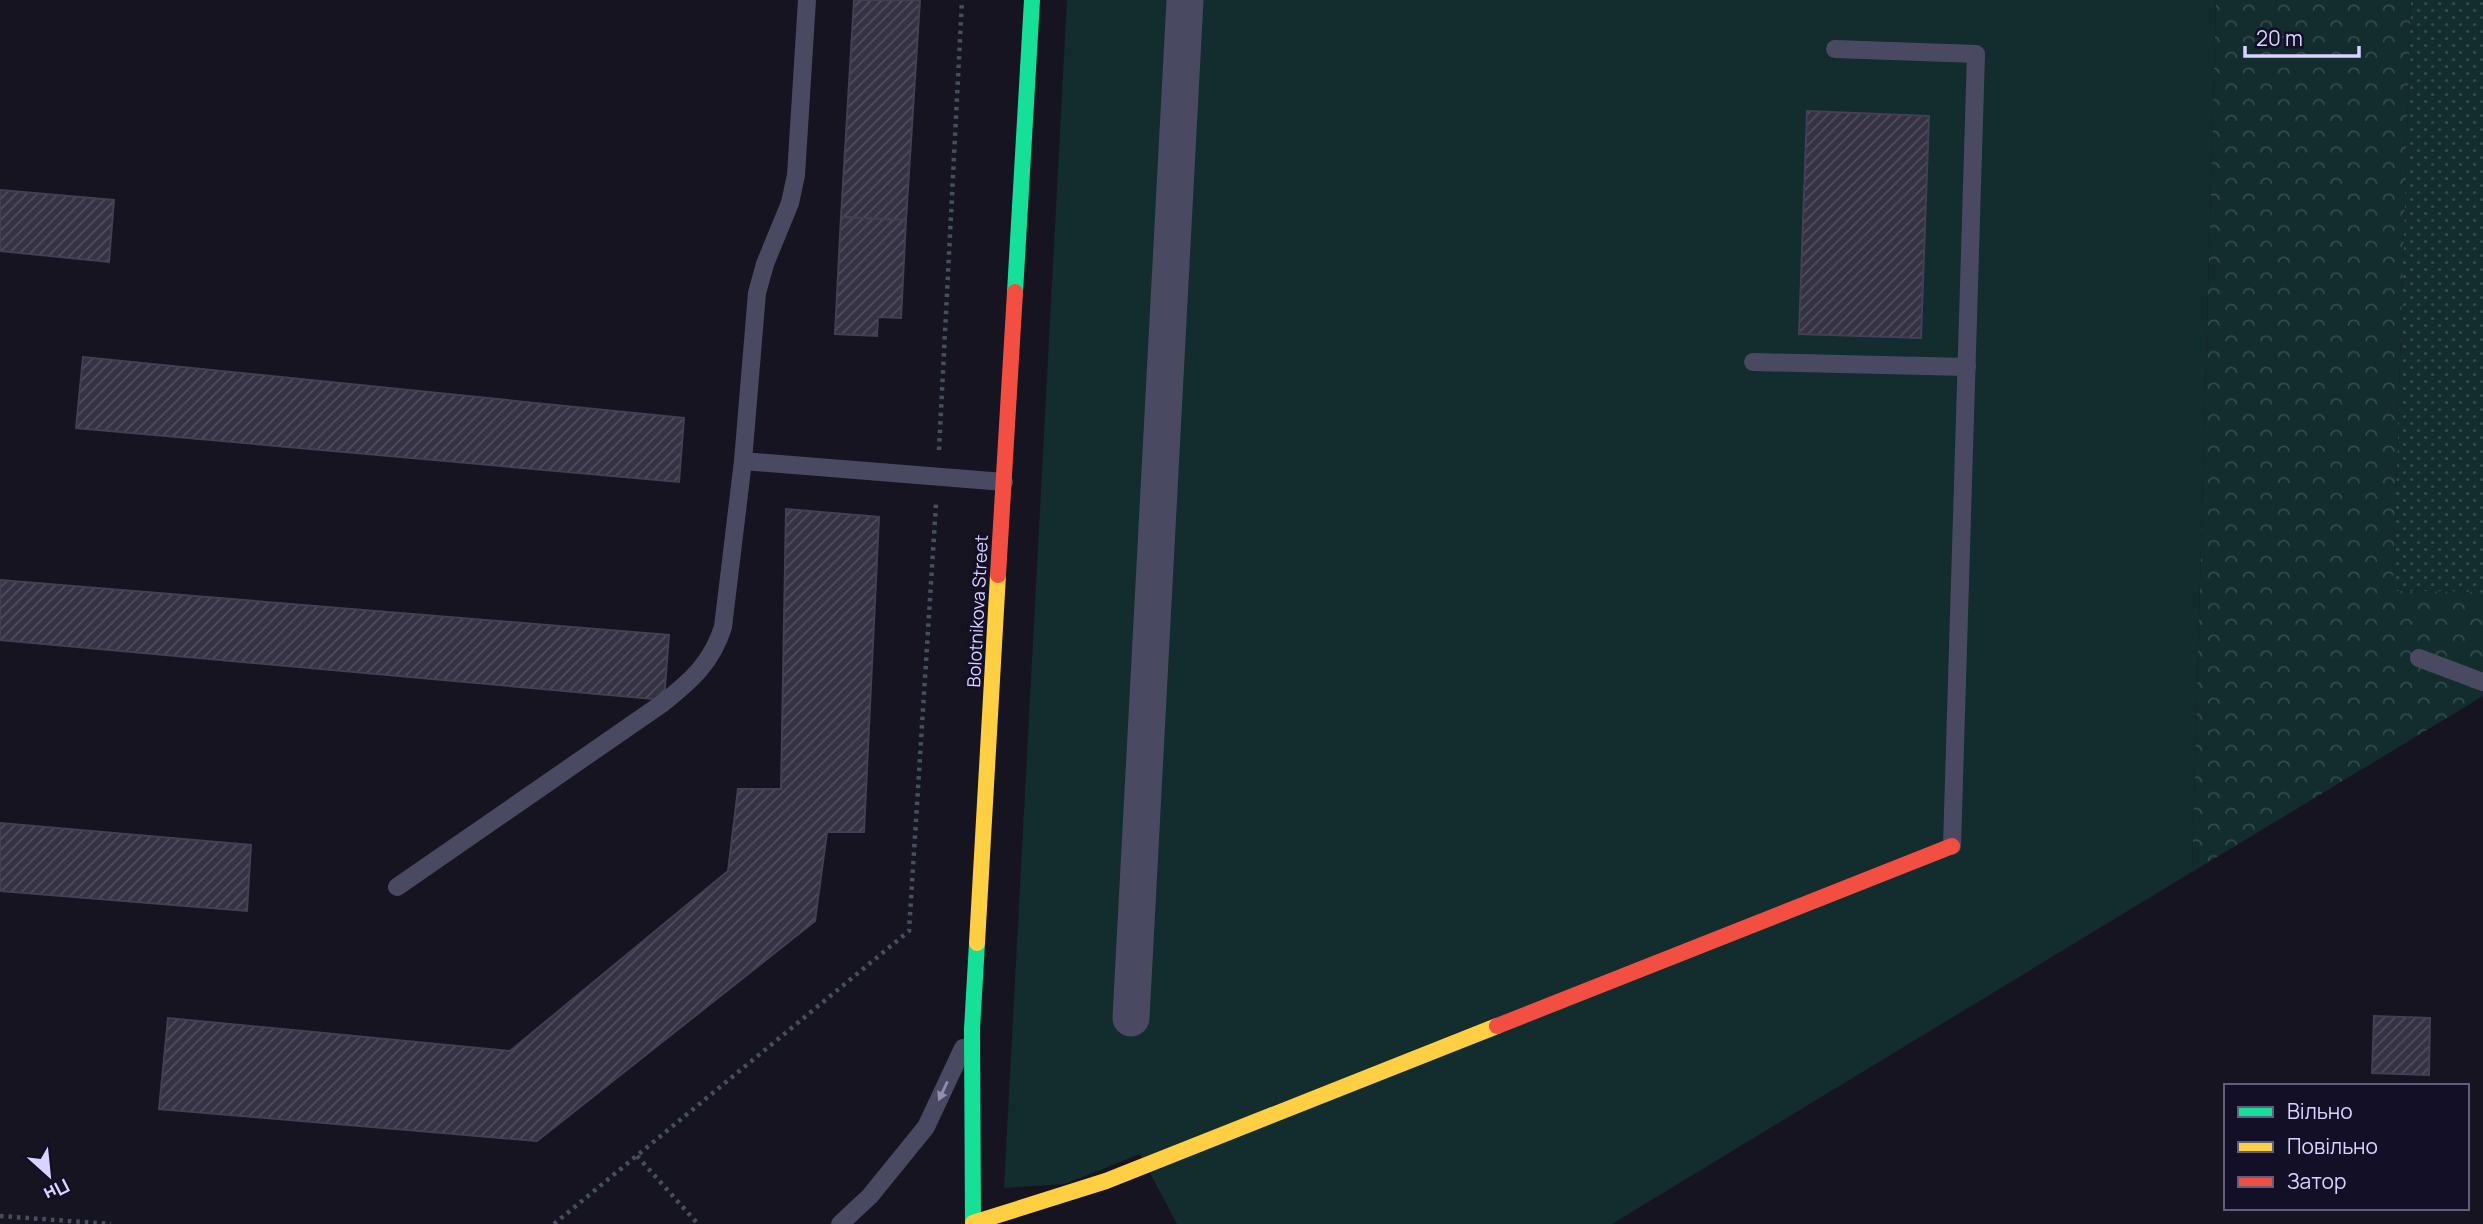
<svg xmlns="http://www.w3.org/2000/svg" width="2483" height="1224" viewBox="0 0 2483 1224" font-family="Manrope,sans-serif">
<defs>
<pattern id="grass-dots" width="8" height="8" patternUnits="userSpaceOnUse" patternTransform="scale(1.75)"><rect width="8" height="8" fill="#132c2d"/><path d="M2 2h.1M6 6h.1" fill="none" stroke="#354a4c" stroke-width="1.8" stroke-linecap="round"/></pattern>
<pattern id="park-crowns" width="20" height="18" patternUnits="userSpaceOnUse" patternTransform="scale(1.75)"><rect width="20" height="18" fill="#132c2d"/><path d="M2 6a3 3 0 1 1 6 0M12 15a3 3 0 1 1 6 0" fill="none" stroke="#354a4c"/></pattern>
<pattern id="building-hatch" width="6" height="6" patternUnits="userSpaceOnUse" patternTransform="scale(1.75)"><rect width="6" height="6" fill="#343243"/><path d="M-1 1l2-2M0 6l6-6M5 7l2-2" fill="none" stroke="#514f5f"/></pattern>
</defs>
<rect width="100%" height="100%" fill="#161421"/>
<polygon fill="url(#grass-dots)" points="2411,0 2483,0 2483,592 2393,591"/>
<polygon fill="url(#park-crowns)" points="2216,0 2411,0 2393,591 2483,592 2483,696 2192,872"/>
<polygon fill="#132c2d" points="1067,0 2216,0 2192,872 1612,1224 1177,1224 1140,1154 1065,1184 1004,1188"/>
<g fill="url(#building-hatch)" stroke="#433f54" stroke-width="2">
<polygon points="854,0 920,0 906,220 841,217"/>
<polygon points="1807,111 1929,116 1921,338 1799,334"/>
<polygon points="0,190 114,200 109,262 0,251"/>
<polygon points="841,217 906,220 901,318 878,317 877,336 835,334"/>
<polygon points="83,357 684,418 679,482 76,428"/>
<polygon points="786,509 879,517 864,832 827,832 815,921 537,1141 159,1109 168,1018 510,1051 728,871 738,789 781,789"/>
<polygon points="0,580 669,635 664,700 0,640"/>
<polygon points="0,823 251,845 247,911 0,891"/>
<polygon points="2374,1016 2430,1018 2429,1075 2372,1073"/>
</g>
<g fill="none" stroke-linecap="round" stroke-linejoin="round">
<g stroke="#44505f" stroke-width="4.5" stroke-dasharray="3.5 5" stroke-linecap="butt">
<polyline points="939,450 962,0"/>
<polyline points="637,1156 698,1224"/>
<polyline points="0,1216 111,1224"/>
<polyline points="554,1224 909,931 936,504"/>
</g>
<g stroke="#4a4962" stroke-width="18">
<polyline points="1835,49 1976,54 1952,846"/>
<polyline points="1753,362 1967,367"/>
<polyline points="743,461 1004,482"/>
<polyline points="2419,658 2483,682"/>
<path d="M397 887 663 703C692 680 712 662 723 627L743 461 757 293 765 264 790 203 796 175 807 0"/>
<polyline points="840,1224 870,1196 926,1127 963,1048"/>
</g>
<polyline stroke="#4a4962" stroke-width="37" points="1131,1018 1185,0"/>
<g stroke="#16e098" stroke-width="16">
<polyline points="1015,292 1032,0"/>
<polyline points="973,1224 972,1029 977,943"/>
</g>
<g stroke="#ffcf43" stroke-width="16">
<polyline points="977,943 998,575"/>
<polyline points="973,1223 1106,1181 1497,1026"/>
</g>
<g stroke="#f24e42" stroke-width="16">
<polyline points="998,575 1015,292"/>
<polyline points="1497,1026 1952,846"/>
</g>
</g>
<defs><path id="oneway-solid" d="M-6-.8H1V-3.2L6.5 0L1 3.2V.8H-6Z" transform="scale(1.75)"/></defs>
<use fill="#928eb0" href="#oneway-solid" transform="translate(943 1091) rotate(115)"/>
<g text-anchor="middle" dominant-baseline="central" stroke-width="6" stroke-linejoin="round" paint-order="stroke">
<g font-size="18" fill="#d9d4ff" stroke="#130f26">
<text transform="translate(977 611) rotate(-87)">Bolotnikova Street</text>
</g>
</g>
<rect x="2224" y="1084" width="245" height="126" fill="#130f26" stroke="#625e7d" stroke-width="2"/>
<rect x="2238" y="1107" width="35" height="10" fill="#16e098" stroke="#625e7d" stroke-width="2"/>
<text x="2287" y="1119" font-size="21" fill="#d9d4ff">Вільно</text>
<rect x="2238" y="1142" width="35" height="10" fill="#ffcf43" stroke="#625e7d" stroke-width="2"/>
<text x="2287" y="1154" font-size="21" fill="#d9d4ff">Повільно</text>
<rect x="2238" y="1177" width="35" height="10" fill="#f24e42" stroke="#625e7d" stroke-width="2"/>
<text x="2287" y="1189" font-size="21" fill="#d9d4ff">Затор</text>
<g transform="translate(49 1175) rotate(153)" stroke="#130f26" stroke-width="5" paint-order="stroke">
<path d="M0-5L12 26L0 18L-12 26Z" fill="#d9d4ff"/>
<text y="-10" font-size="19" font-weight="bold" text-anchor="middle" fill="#d9d4ff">Пн</text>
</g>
<path d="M2245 46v10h114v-10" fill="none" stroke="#d9d4ff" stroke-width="3.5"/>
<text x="2256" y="46" font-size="21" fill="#d9d4ff" stroke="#130f26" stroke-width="5" paint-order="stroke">20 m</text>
</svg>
